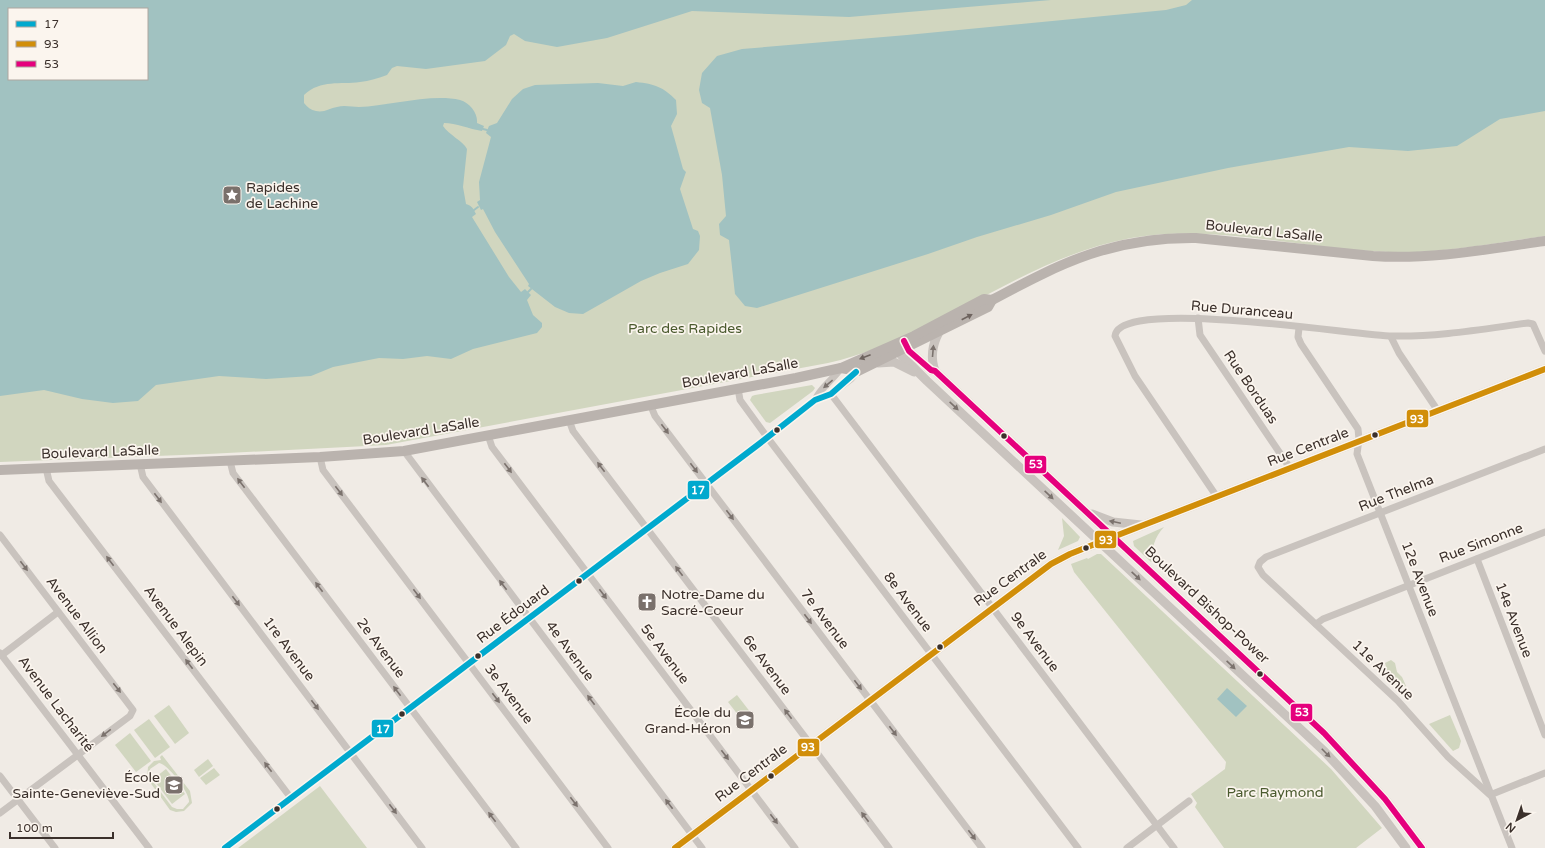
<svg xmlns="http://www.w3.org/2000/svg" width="1545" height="848" viewBox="0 0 1545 848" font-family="'Varela Round',sans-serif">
<rect width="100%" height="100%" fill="#f0ebe5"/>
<g fill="#d1d6bf" fill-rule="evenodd">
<path d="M0 0H1545V236C1493 243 1441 254 1389 252 1303 250 1217 223 1131 238 1022 258 935 339 828 363L386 445 208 454 0 462ZM9 9H147V79H9Z"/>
<polygon points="812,385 815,388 813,391 770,423 766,422 750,400 752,396 755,395"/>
<polygon points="1062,518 1080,537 1078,541 1058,550 1064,536"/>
<path d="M1164 527C1155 537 1150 549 1154 562H1151L1134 546 1133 541Z"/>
<polygon points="1097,554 1101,554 1331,769 1382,828 1356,848 1224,848 1195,807 1197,803 1191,794 1225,769 1226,762 1074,572 1071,564 1087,558 1088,559"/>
<polygon points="1391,660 1395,663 1397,672 1402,677 1406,686 1399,688 1386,676 1387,670 1385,663"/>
<polygon points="737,695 751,713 742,720 728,702"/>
<polygon points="169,705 189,733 175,744 154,716"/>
<polygon points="1450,715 1461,741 1459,748 1453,751 1429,724"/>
<polygon points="149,719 170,747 155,758 134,730"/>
<polygon points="130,733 151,761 136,772 115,745"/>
<path d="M162 755 190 791 192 803 184 811 176 812 170 810 147 778 148 767 154 761 161 760 160 757ZM159 763C168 764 190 793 189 802L183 809H177L172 807 151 779 150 769Z"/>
<polygon points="208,759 213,766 199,777 194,770"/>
<polygon points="214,768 220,775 206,785 200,778"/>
<polygon points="166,769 185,794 172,804 153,779"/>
<polygon points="320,786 367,848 238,848"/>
</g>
<g fill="#a1c2c1" fill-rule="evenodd">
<path d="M0 0H1051L849 17 692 11 607 38 557 47 525 41 514 34 510 36 506 45 485 61 426 69 397 66 392 68 387 75C379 78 369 81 360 82 340 85 321 79 304 95V103C307 107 311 110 316 111 324 113 330 108 337 107 344 105 352 107 359 107 388 106 432 93 460 100 470 103 478 113 477 123L484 126 482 131C469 129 456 123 444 123L443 126C449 135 463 141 467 149L463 187 466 204C472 206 473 208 476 214L472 217 509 277 521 292 525 289 531 295 527 300 533 315 542 323V327L537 333 473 349 451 359 427 356 403 359 379 358 333 367 311 376 266 379 219 376 156 385 138 401 113 403 82 399 44 390 0 396ZM9 9H147V79H9Z"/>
<polygon points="1192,0 1545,0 1545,111 1500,119 1457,146 1408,151 1349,147 1228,168 1116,192 1051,215 977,237 928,254 757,308 745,306 735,294 729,240 720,235 719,224 726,216 722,175 710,108 702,103 699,90 702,73 717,56 742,49 907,35 1166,10 1186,5"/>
<path d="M636 82C655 84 663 87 676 100L677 114 671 126 683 169 686 172 680 189 693 229 698 231 700 236 699 250 688 264 660 273 641 281 583 314 569 313 555 307 528 286 529 284 495 232 483 209 481 210 477 202 480 200 479 182 491 137 486 133 489 126 497 123 512 99 523 89 535 85 598 83 623 86Z"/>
<polygon points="1227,688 1247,706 1236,717 1217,699"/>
</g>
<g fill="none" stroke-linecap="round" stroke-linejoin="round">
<g stroke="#a1c2c1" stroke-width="2">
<polyline points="483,129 487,130"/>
<polyline points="474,210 478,207"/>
<polyline points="528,292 531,289"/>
</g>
<g stroke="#c9c3be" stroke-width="7">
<polyline points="1198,318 1200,335 1290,468"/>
<polyline points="1299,328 1298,337 1301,344 1358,429 1359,439 1357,454 1512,848"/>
<polyline points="1391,337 1399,353 1438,411"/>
<polyline points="738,388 740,400 767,437 1078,848"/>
<polyline points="831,394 1174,848"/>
<path d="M815 400C821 387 833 380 841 368"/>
<polyline points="650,404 655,416 982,848"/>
<polyline points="569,420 573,431 889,848"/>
<polyline points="488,435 492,447 795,848"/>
<polyline points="1545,449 1266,557 1260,562 1258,567 1263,575 1398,701 1448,757 1490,795 1545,773"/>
<polyline points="404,451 702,848"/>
<polyline points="320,457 323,470 608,848"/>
<polyline points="230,461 233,473 516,848"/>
<polyline points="140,464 143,477 422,848"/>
<polyline points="46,468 49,481 291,798"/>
<path d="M1217 497 1135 376 1115 336C1119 296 1357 336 1392 336 1438 337 1483 329 1528 323L1533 324 1545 351"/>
<polyline points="0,535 133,710 130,716 0,813"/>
<polyline points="1477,559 1545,735"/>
<polyline points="1316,624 1323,619 1545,532"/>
<polyline points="0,653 149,848"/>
<polyline points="2,655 58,612"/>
<polyline points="0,776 55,848"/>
<polyline points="225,848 759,444 815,400 831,394 851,379 858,371"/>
<polyline points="1127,848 1189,801"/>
</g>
<g stroke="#c9c3be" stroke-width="9">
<polyline points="904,341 909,351 931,370 935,371 1324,733 1385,799 1422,848"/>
<polyline points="896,345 901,355 927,381 1324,751 1375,806 1406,848"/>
<polyline points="878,363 894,362 914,372"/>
<path d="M935 371C930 357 932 345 939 332"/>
<polyline points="1092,514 1113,522 1141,525"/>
<polyline points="675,848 1051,564 1070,554 1100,542 1545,369"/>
</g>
<g stroke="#bab3ae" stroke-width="10">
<polyline points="841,368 858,371 988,307 992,300"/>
<path d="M0 470 320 457 404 451 796 378 841 368 914 336 984 299 992 300C1063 262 1113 237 1196 238L1373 256C1431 260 1488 249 1545 241"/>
</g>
<defs>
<polyline id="bus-1" points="225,848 759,444 815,400 831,394 856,372"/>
<polyline id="bus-2" points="675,848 1051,564 1070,554 1100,542 1545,369"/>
<polyline id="bus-3" points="904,341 909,351 931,370 935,371 1324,733 1385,799 1422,848"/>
</defs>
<use href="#bus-1" stroke="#fbf5ee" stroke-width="9"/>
<use href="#bus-2" stroke="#fbf5ee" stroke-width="9"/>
<use href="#bus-3" stroke="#fbf5ee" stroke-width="9"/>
<use href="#bus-1" stroke="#00a9ce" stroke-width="6"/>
<use href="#bus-2" stroke="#d18e09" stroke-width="6"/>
<use href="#bus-3" stroke="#e5007d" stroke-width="6"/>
</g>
<defs><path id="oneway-solid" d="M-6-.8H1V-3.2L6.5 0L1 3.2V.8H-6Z"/></defs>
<g fill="#6e645f">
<use href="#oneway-solid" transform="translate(967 317) rotate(-27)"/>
<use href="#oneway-solid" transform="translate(865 357) rotate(159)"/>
</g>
<g fill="#7b726d">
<use href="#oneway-solid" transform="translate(933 351) rotate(-85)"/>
<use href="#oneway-solid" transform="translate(828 384) rotate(140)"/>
<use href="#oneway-solid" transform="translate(954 406) rotate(43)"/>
<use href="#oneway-solid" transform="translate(665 429) rotate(53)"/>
<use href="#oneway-solid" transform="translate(601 467) rotate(-127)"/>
<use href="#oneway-solid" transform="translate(508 468) rotate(53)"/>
<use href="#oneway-solid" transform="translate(694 468) rotate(53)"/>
<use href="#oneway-solid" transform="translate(425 482) rotate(-127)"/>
<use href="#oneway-solid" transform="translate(241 483) rotate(-127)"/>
<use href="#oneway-solid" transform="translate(339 491) rotate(53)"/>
<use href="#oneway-solid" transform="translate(1049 495) rotate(43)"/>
<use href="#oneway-solid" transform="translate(158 498) rotate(53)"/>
<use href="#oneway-solid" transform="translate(730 515) rotate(53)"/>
<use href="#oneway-solid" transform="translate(1115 522) rotate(-168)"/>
<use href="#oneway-solid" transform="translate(110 561) rotate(-127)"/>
<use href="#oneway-solid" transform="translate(24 566) rotate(53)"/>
<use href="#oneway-solid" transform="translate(679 571) rotate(-127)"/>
<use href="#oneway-solid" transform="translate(1136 576) rotate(43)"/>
<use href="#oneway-solid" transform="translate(503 585) rotate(-127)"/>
<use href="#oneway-solid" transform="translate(319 587) rotate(-127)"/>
<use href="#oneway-solid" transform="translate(417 594) rotate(53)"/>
<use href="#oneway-solid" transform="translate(603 594) rotate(53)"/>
<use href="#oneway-solid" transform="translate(236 601) rotate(53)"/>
<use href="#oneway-solid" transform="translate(808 619) rotate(53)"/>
<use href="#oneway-solid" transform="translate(189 664) rotate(-127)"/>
<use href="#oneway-solid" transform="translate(1231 665) rotate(43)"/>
<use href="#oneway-solid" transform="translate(858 685) rotate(53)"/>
<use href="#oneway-solid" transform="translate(117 688) rotate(52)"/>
<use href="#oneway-solid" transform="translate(397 691) rotate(-127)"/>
<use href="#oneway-solid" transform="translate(496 698) rotate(53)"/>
<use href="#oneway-solid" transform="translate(591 700) rotate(-127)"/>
<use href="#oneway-solid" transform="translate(315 705) rotate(53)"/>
<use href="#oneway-solid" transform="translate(788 714) rotate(-127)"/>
<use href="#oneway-solid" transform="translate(893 731) rotate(53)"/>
<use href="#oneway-solid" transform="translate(106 733) rotate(143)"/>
<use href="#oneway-solid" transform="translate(1326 753) rotate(45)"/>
<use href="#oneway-solid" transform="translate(725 755) rotate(53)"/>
<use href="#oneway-solid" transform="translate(268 767) rotate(-127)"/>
<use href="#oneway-solid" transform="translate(574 802) rotate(53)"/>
<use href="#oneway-solid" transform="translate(669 804) rotate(-127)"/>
<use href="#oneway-solid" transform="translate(393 809) rotate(53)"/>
<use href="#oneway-solid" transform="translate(492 817) rotate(-127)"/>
<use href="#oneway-solid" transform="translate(865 817) rotate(-127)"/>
<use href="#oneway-solid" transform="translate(774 819) rotate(53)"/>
<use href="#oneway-solid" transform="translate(972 835) rotate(53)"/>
</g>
<defs>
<symbol id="sight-square" viewBox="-11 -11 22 22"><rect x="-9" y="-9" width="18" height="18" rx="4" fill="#7a716c" stroke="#fbf5ee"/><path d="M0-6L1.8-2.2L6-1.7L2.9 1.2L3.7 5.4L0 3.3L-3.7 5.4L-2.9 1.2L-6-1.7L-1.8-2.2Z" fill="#fff"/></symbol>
<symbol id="church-square" viewBox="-11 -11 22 22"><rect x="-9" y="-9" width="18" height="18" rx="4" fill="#7a716c" stroke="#fbf5ee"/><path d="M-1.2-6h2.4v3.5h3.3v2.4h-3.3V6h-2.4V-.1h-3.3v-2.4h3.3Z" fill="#fff"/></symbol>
<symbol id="school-square" viewBox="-11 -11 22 22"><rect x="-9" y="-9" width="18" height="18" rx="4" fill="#7a716c" stroke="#fbf5ee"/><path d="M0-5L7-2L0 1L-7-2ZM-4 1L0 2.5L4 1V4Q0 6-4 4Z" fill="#fff"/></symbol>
</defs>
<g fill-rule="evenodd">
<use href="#sight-square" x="221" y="184" width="22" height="22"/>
<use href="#church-square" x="636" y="591" width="22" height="22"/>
<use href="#school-square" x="734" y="709" width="22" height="22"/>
<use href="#school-square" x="163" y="774" width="22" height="22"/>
</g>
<g fill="#3b302b" stroke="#fbf5ee" stroke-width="1.5">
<circle cx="777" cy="430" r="3.5"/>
<circle cx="1375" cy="435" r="3.5"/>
<circle cx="1004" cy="436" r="3.5"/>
<circle cx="1086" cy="548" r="3.5"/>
<circle cx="579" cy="581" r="3.5"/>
<circle cx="940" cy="647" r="3.5"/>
<circle cx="478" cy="656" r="3.5"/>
<circle cx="1260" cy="674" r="3.5"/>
<circle cx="402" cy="714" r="3.5"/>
<circle cx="771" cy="776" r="3.5"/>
<circle cx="277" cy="809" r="3.5"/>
</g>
<g text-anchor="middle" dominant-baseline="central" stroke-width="3.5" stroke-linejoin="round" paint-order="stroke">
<g font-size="14" fill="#3b302b" stroke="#fbf5ee" text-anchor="start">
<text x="246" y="187">Rapides<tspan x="246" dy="16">de Lachine</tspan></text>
<text x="661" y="594">Notre-Dame du<tspan x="661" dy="16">Sacré-Coeur</tspan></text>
<text x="731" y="712" text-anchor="end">École du<tspan x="731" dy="16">Grand-Héron</tspan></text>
<text x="160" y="777" text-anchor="end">École<tspan x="160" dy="16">Sainte-Geneviève-Sud</tspan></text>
</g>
<g font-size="14" fill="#3b302b" stroke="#fbf5ee">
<text transform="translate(1264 231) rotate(6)">Boulevard LaSalle</text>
<text transform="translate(1242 310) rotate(5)">Rue Duranceau</text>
<text transform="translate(740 373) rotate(-10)">Boulevard LaSalle</text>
<text transform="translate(1251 387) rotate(56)">Rue Borduas</text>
<text transform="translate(421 431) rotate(-9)">Boulevard LaSalle</text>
<text transform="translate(1308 447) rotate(-21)">Rue Centrale</text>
<text transform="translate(100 452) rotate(-2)">Boulevard LaSalle</text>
<text transform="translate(1396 493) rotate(-21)">Rue Thelma</text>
<text transform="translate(1481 543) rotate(-21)">Rue Simonne</text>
<text transform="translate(1010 578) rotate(-36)">Rue Centrale</text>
<text transform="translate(1420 579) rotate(69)">12e Avenue</text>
<text transform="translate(908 602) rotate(53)">8e Avenue</text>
<text transform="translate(1207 605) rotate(43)">Boulevard Bishop-Power</text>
<text transform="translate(513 614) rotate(-37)">Rue Édouard</text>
<text transform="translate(77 615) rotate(53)">Avenue Allion</text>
<text transform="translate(825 619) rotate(53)">7e Avenue</text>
<text transform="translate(1514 620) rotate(69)">14e Avenue</text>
<text transform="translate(176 626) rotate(53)">Avenue Alepin</text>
<text transform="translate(1035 642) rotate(53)">9e Avenue</text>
<text transform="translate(381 648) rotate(53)">2e Avenue</text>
<text transform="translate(289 649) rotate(53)">1re Avenue</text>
<text transform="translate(570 651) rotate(53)">4e Avenue</text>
<text transform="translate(665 654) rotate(53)">5e Avenue</text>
<text transform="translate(767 665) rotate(53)">6e Avenue</text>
<text transform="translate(1383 670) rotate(44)">11e Avenue</text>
<text transform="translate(509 694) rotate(53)">3e Avenue</text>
<text transform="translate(56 704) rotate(53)">Avenue Lacharité</text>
<text transform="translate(751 773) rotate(-37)">Rue Centrale</text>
</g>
<g font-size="14" fill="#4a5a2e" stroke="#fbf5ee">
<text x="685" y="328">Parc des Rapides</text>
<text x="1275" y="792">Parc Raymond</text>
</g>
</g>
<g stroke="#fbf5ee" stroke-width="1.5">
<rect x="1406" y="409" width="23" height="19" rx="4" fill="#d18e09"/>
<rect x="1024" y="455" width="23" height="19" rx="4" fill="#e5007d"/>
<rect x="687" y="480" width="23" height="20" rx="4" fill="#00a9ce"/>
<rect x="1094" y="530" width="23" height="19" rx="4" fill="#d18e09"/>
<rect x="1290" y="703" width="23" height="19" rx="4" fill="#e5007d"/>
<rect x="371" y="719" width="23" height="19" rx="4" fill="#00a9ce"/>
<rect x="797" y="738" width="23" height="19" rx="4" fill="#d18e09"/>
</g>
<g font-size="11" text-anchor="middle" font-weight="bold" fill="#fff">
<text x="1417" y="423">93</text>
<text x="1036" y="468">53</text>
<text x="698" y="494">17</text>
<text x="1106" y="544">93</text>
<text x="1302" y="716">53</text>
<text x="383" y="733">17</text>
<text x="808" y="751">93</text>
</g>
<rect x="8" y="8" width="140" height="72" fill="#fbf5ee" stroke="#aea6a0"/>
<rect x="16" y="21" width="20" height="6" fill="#00a9ce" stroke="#aea6a0"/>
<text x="44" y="28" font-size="12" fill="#3b302b">17</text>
<rect x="16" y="41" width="20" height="6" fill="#d18e09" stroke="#aea6a0"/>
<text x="44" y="48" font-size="12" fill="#3b302b">93</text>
<rect x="16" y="61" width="20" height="6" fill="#e5007d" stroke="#aea6a0"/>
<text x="44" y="68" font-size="12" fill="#3b302b">53</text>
<g transform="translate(1517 820) rotate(220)" stroke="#fbf5ee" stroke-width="3" paint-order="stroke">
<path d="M0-3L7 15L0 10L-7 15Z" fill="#3b302b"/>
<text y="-6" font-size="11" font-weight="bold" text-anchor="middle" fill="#3b302b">N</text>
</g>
<path d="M10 832v6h103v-6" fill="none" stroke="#3b302b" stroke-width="2"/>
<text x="16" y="832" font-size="12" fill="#3b302b" stroke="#fbf5ee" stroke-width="3" paint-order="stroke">100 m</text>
</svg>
